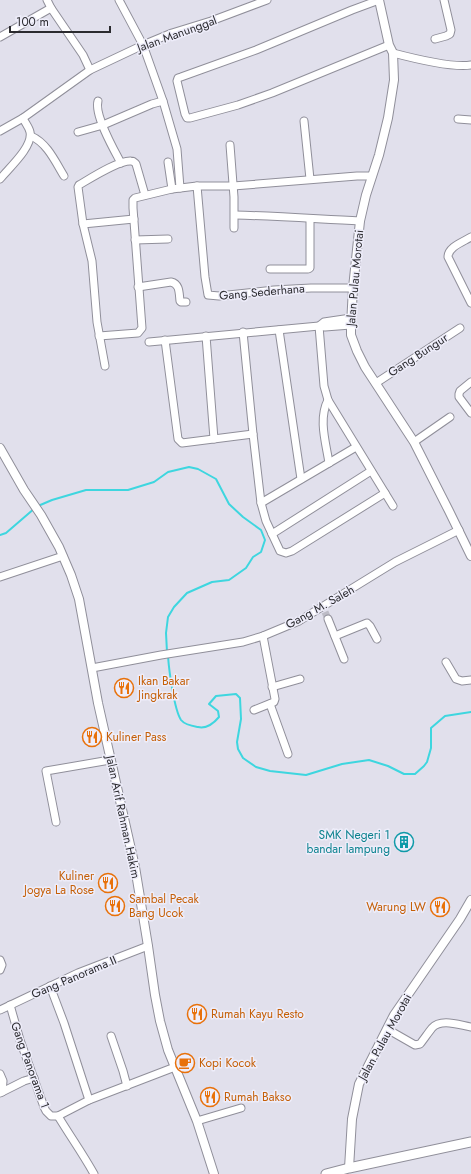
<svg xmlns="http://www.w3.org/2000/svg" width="471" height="1174" viewBox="0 0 471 1174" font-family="Jost,sans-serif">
<rect width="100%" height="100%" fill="#e1e0ec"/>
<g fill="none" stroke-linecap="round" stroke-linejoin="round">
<g stroke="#3ed6df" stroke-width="2">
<polyline points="38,506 52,500 86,490 128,490 154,482 168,472 189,467 198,469 216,479 229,504 243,517 261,530 265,540 261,552 253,557 246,568 229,580 212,582 187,593 174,607 168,617 166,633 167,652"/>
<polyline points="0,535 6,533 35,508"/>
<path d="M168 656C169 670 174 709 181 720 185 725 192 726 198 727 207 729 214 723 219 717L218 711 209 704 216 696 236 694 240 698 241 719 237 742 238 749 243 758 256 767 270 771 306 775 342 764 369 760 388 766 404 774H415L424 766 427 762 431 748V728L445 716 471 712"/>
</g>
<polyline stroke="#bdbcc6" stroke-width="7" stroke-dasharray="7 3.5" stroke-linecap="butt" points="325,612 328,619"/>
<defs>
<g id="minor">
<polyline points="47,0 51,8 83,55 90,70"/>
<polyline points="119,0 143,45 163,101 177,149 180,188"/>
<polyline points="379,0 352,10 256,50 181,77 178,78 177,81 185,114 187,118 190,118 238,105 272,93 389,45"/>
<polyline points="0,37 51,8"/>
<polyline points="435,39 446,36 450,34 451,30 444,0"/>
<path d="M393 53C412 58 452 68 471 65"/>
<path d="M98 101C94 115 114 150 121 163"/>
<polyline points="458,119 471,120"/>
<polyline points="304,121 310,179"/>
<polyline points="0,131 23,118 90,70 143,45 172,33 211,21 267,0"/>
<polyline points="78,132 103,125 152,104 163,101"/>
<path d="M31 136C47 143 55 161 64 176"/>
<polyline points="230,145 234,197 234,228"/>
<polyline points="168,162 172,189"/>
<path d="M0 179C9 168 33 147 30 132 29 127 25 123 23 118"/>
<polyline points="197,186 205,277 208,295 219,296 274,290 311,288 353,288"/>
<path d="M235 215C277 216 318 219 360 221"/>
<polyline points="83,224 134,219"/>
<path d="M471 237C463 242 448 247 448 257L471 303"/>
<polyline points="135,240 168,239"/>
<polyline points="270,269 308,269 310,268 310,219"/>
<path d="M138 287 171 282C180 284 179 293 180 301L181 302H186"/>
<polyline points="351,318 324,322 319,326 324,386 328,400 393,506"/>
<polyline points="279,330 301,479"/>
<polyline points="243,332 253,434 261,503 266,521 280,551 286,553 292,551 385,493"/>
<polyline points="99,336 138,333 142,328 133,208 133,200 135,198 172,189 197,186 233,186 357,176 372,176"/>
<polyline points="206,336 214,439"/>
<polyline points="165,340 178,439 182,443 253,434"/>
<polyline points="149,342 319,326 325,327 351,325"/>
<path d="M105 366 97 322 92 261 83 224 78 187 79 185C91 178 119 160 131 161 134 161 134 162 136 164L145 195"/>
<polyline points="471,382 460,391 459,394 459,397 471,413"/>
<polyline points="376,383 460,328"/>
<path d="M328 400C318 419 326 443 329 463"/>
<polyline points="414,442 450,417"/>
<polyline points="261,503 356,447"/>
<polyline points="272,534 371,471"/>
<polyline points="0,577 63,556"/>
<polyline points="328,619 344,659"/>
<polyline points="335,636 367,623 370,626 377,639"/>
<polyline points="446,662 456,679 462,681 471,680"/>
<polyline points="92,668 161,655 243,642 263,636 299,621 395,562 459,530"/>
<polyline points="272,687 300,679"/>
<polyline points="270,704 288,754"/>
<polyline points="254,710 274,702 275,699 263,636"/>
<polyline points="56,822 46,771 110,760"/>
<polyline points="0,960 2,965 0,970"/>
<polyline points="50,986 64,1023 89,1100"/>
<polyline points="10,1005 20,1040 44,1107 46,1111 51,1116 58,1116 89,1100 175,1067"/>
<polyline points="0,1010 78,973 148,946"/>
<path d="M387 1029 415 1045 420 1044C424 1039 428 1033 432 1028 441 1018 459 1025 471 1027"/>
<polyline points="111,1036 123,1071 127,1086"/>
<polyline points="0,1074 3,1081 2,1092"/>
<polyline points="0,1093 24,1081 34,1078"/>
<path d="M58 1116C70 1136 83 1154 94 1174"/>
<polyline points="197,1121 241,1108"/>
</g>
<g id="tertiary">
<polyline points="379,0 389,45 393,53 394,80 388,118 379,155 366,195 360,221 353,288 351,325 351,335 357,351 365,367 414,442 449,511 471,556"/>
<polyline points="0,448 24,490 41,515 59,547 71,575 79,599 98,703 135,867 148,946 155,995 160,1021 168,1050 197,1121 214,1174"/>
<polyline points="349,1168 352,1119 359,1084 394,1015 460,919 471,900"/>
</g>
<polyline id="secondary" points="326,1174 349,1168 471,1142"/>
</defs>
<use href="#minor" stroke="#908f9a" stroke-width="9"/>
<use href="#tertiary" stroke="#908f9a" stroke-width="10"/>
<use href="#secondary" stroke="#908f9a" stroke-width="11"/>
<use href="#minor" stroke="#fff" stroke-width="7"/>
<use href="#tertiary" stroke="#fff" stroke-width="8"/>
<use href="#secondary" stroke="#fff" stroke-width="9"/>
</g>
<defs>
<symbol id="restaurant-ring" viewBox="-11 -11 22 22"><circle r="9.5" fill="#eeedfa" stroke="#e8710a" stroke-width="1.5"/><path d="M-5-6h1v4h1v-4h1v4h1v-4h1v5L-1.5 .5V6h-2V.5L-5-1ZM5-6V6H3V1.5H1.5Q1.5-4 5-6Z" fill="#e8710a"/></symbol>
<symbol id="building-ring" viewBox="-11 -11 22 22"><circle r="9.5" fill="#eeedfa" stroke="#0f9aa8" stroke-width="1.5"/><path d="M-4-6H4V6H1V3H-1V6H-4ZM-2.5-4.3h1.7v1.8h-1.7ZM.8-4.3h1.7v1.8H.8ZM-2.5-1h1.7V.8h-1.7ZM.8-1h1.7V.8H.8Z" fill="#0f9aa8"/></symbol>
<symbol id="cafe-ring" viewBox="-11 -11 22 22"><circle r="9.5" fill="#eeedfa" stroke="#e8710a" stroke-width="1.5"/><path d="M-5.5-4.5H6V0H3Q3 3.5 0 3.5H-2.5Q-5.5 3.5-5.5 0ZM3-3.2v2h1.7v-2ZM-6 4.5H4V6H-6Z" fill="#e8710a"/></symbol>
</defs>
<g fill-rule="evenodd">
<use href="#restaurant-ring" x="113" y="677" width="22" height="22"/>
<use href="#restaurant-ring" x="81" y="726" width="22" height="22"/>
<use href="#building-ring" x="393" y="831" width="22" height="22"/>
<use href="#restaurant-ring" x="97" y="872" width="22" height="22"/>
<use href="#restaurant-ring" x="104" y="895" width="22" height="22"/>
<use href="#restaurant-ring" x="429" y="896" width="22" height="22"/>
<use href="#restaurant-ring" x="186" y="1003" width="22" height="22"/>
<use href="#cafe-ring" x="174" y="1052" width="22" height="22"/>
<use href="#restaurant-ring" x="199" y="1086" width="22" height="22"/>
</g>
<g text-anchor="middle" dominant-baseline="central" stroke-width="3" stroke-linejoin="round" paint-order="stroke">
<g font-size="12" fill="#2b2b2f" stroke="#eeedfa">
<text transform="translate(177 34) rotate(-20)">Jalan Manunggal</text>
<text transform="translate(355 278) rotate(-85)">Jalan Pulau Morotai</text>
<text transform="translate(262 292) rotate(-5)">Gang Sederhana</text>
<text transform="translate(418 355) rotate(-33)">Gang Bungur</text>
<text transform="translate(320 607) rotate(-29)">Gang M. Saleh</text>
<text transform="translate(123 817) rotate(78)">Jalan Arif Rahman Hakim</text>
<text transform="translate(74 977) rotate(-23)">Gang Panorama II</text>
<text transform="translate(385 1037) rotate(-61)">Jalan Pulau Morotai</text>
<text transform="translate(30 1065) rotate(70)">Gang Panorama 1</text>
</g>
<g font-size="12" fill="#c56008" stroke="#eeedfa" text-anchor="start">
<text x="138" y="681">Ikan Bakar<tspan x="138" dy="14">Jingkrak</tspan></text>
<text x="106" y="737">Kuliner Pass</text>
<text x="94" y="876" text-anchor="end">Kuliner<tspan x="94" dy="14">Jogya La Rose</tspan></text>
<text x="129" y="899">Sambal Pecak<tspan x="129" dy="14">Bang Ucok</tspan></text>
<text x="426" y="907" text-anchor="end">Warung LW</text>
<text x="211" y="1014">Rumah Kayu Resto</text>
<text x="199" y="1063">Kopi Kocok</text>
<text x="224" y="1097">Rumah Bakso</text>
</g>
<g font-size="12" fill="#0d838f" stroke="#eeedfa" text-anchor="end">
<text x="390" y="835">SMK Negeri 1<tspan x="390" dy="14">bandar lampung</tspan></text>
</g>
</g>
<path d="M10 26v6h100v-6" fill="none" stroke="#2b2b2f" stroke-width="2"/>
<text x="16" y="26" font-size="12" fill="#2b2b2f" stroke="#eeedfa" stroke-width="3" paint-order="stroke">100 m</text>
</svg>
